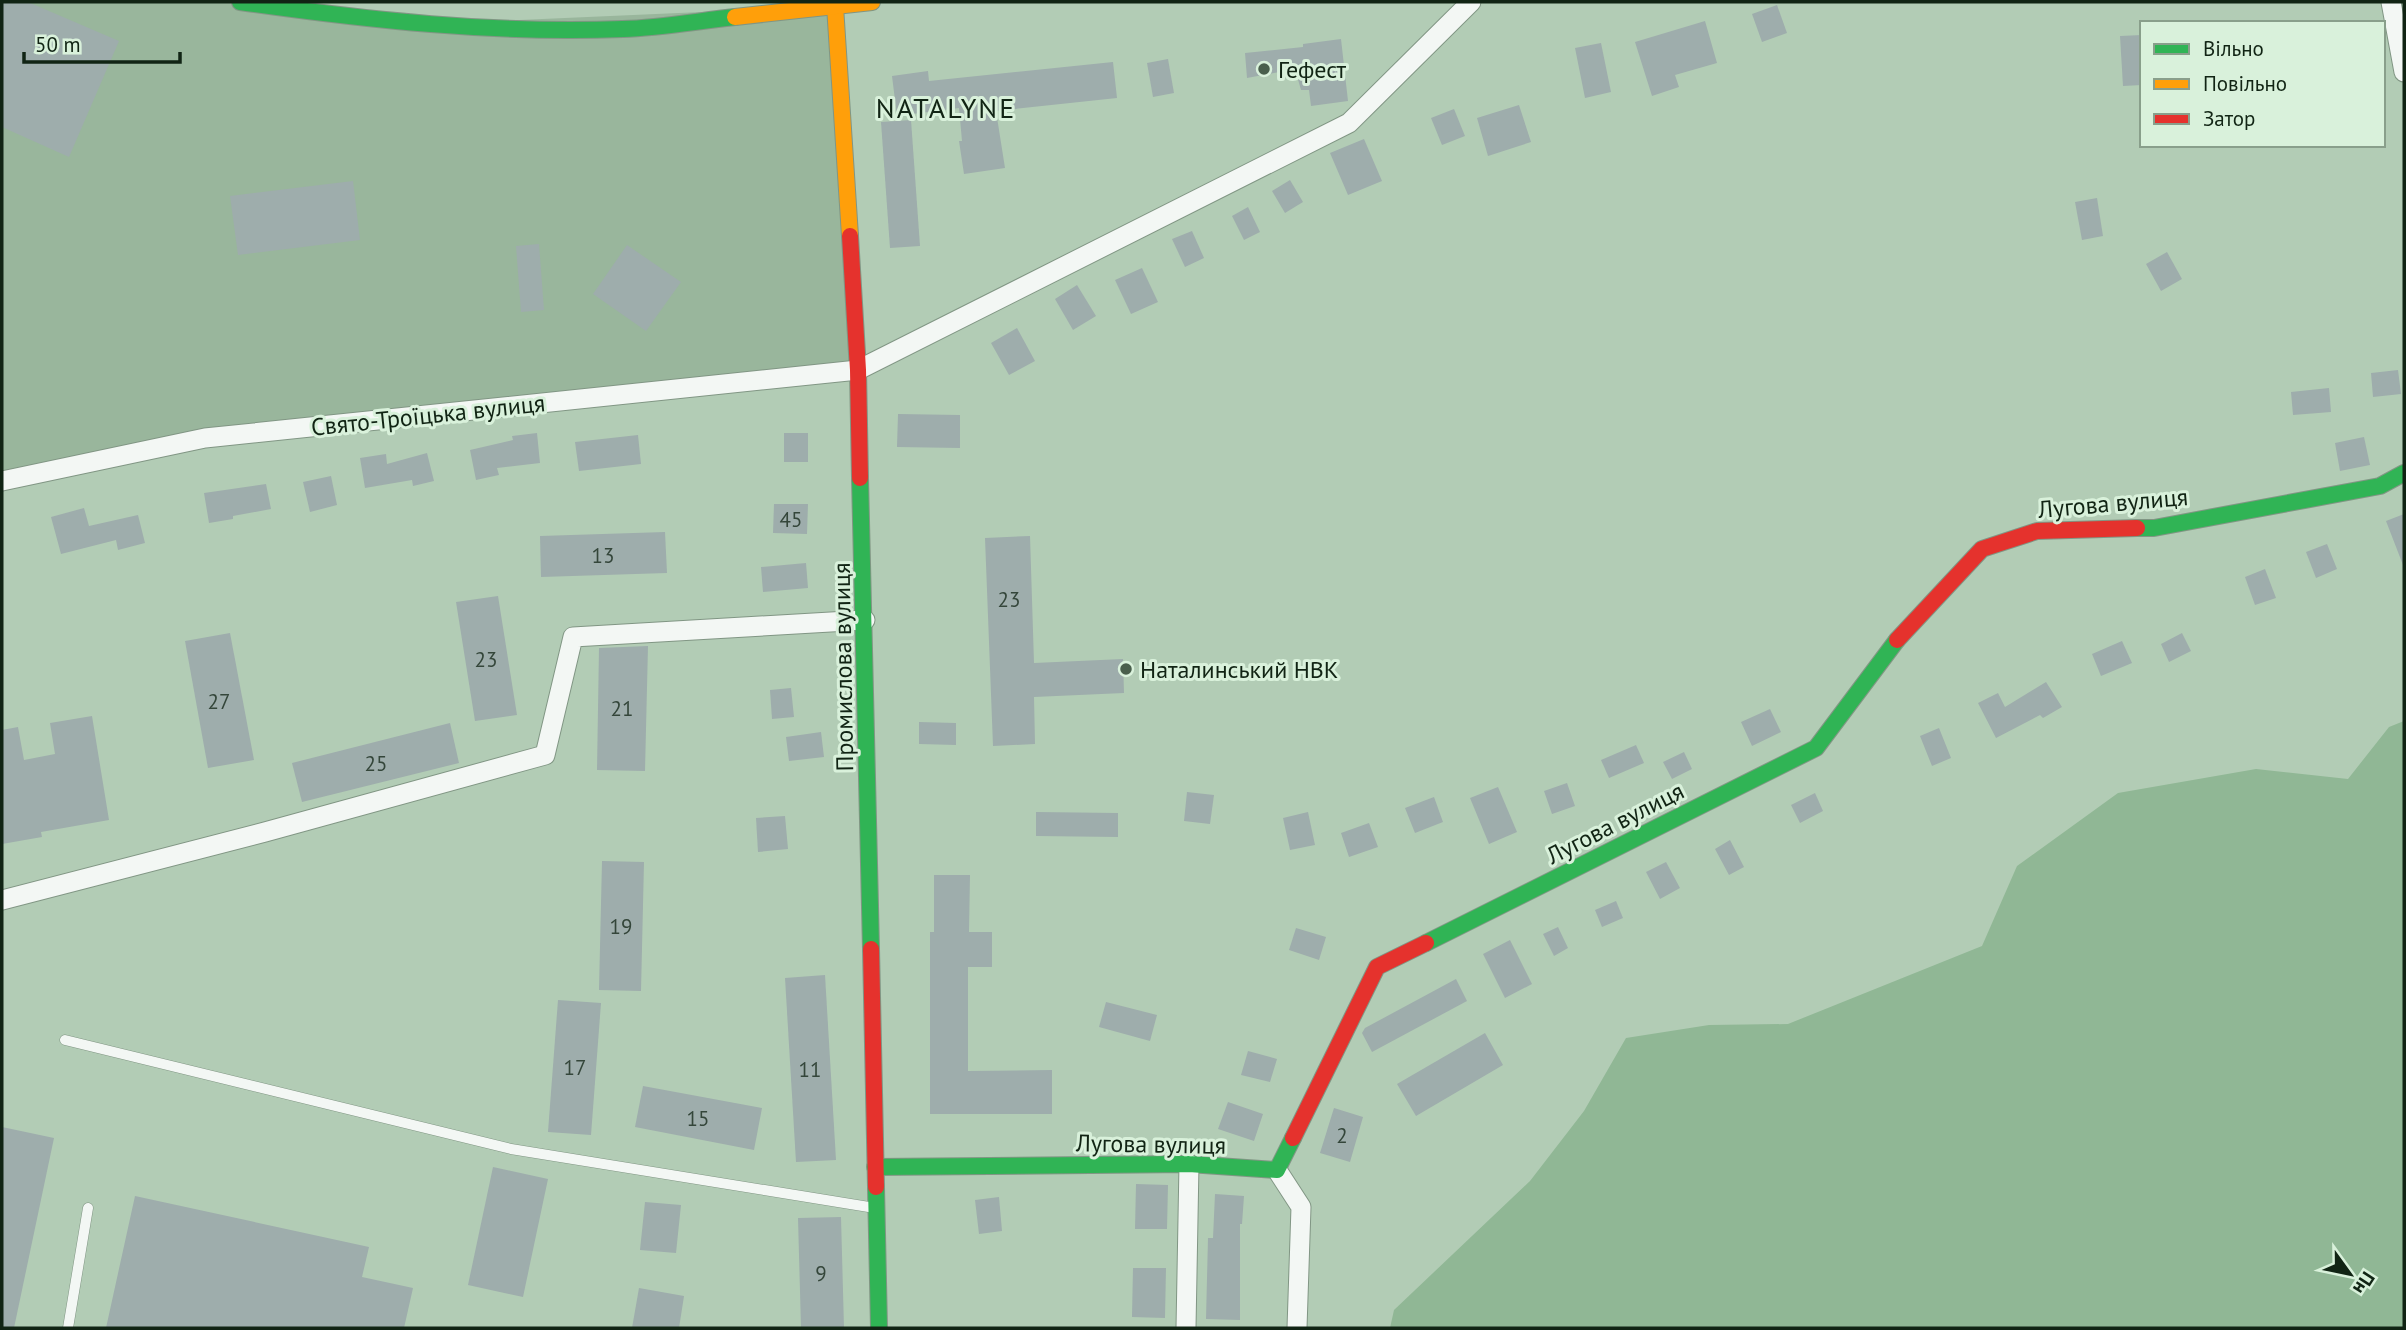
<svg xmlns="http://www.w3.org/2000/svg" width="2406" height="1330" viewBox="0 0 2406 1330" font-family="'PT Sans',sans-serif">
<rect width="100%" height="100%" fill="#b2ccb5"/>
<polygon fill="#99b69c" points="2,2 240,2 428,24 835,6 858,370 205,438 2,481"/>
<polygon fill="#90b795" points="2404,721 2404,1328 1390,1328 1394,1310 1530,1181 1584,1111 1626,1038 1709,1025 1788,1024 1982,946 2017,866 2118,793 2256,769 2348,779 2389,727"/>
<g fill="#9eadac">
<polygon points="2,2 28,2 119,41 69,157 2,127"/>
<polygon points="1777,5 1787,33 1762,42 1752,14"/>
<polygon points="1705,21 1717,63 1675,75 1679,87 1652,96 1635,42"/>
<polygon points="2142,35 2142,85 2123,86 2120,36"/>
<polygon points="1341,39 1348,101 1311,106 1309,90 1301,90 1295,69 1247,78 1245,53 1303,47 1303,44"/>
<polygon points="1601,43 1611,92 1585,98 1575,48"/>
<polygon points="1168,59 1174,93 1153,97 1147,63"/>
<polygon points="1113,62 1117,98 996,111 1005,168 964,174 959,141 962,141 959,108 897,116 892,76 928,71 929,81"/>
<polygon points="1519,105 1531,142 1488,156 1477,118"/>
<polygon points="1454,109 1465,136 1442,145 1431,118"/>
<polygon points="911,120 920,246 890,248 881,122"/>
<polygon points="1364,139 1382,181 1348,195 1330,153"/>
<polygon points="1290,180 1303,202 1285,213 1272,191"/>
<polygon points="353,181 360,240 238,255 230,196"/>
<polygon points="2097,198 2103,236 2082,240 2075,202"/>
<polygon points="1248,207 1260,232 1244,240 1232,216"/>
<polygon points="1192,231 1204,258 1185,267 1172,239"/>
<polygon points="539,244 544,310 521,312 516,246"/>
<polygon points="627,245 681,282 646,331 593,294"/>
<polygon points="2167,252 2182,279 2161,291 2146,264"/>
<polygon points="1142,268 1158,302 1131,314 1115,280"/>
<polygon points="1077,285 1096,316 1073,330 1055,299"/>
<polygon points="1017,328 1035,361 1009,375 991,343"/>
<polygon points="2398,370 2401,394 2373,397 2371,373"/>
<polygon points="2329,388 2331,412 2293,415 2291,392"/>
<polygon points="898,414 960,415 960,448 897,447"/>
<polygon points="537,433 540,463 497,468 499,475 476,480 470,450 513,440 512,436"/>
<rect x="784" y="433" width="24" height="29"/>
<polygon points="638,435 641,464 579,471 575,442"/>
<polygon points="2364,437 2370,465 2340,471 2335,443"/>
<polygon points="427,453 434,481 413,486 412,480 365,488 360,458 386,454 387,464"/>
<polygon points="331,476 337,505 310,512 303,482"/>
<polygon points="266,484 271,509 233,516 233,519 209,523 204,493"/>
<polygon points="774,504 808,504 807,534 773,533"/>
<polygon points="84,508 89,526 138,515 145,543 118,550 116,540 61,554 51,517"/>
<polygon points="2404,514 2404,565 2403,565 2386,521"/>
<polygon points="665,532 667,573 541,577 540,536"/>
<polygon points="1030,536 1034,663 1123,659 1124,693 1034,697 1035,744 993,746 985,538"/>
<polygon points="2327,544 2337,569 2316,578 2306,552"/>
<polygon points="806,563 808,588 763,592 761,567"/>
<polygon points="2265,569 2276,598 2255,605 2245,577"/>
<polygon points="498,596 517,715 475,721 456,602"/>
<polygon points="230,633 254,760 208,768 185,641"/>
<polygon points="2182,633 2191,651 2169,662 2161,644"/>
<polygon points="2122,641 2132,663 2101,676 2092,654"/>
<polygon points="648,646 645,771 597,770 599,648"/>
<polygon points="2046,682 2062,707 2043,718 2040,715 1996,738 1978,703 1998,693 2005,707"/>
<polygon points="791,688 794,717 772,719 770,690"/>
<polygon points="1770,709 1781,732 1752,746 1741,722"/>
<polygon points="92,716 109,820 41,832 42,837 2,844 2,730 18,727 24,760 55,754 50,723"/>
<polygon points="919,722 956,723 956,745 919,744"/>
<polygon points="450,723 459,763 302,802 292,763"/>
<polygon points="1939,728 1951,758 1932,766 1920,736"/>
<polygon points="821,732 824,757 789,761 786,737"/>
<polygon points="1636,745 1644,763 1609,778 1601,760"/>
<polygon points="1684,752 1692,769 1672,779 1663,762"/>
<polygon points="1567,783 1575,806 1552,814 1544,791"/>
<polygon points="1498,787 1517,832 1489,844 1470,798"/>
<polygon points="1187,792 1214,795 1210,824 1184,821"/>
<polygon points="1815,793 1823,811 1800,823 1791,805"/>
<polygon points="1434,797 1443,822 1415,833 1405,808"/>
<polygon points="1036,812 1118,813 1118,837 1036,836"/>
<polygon points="1308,812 1315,845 1290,850 1283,818"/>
<polygon points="785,816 788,849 758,852 756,818"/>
<polygon points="1369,823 1378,847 1349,857 1341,833"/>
<polygon points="1730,840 1744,867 1729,875 1715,849"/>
<polygon points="602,861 644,862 641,991 599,990"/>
<polygon points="1666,862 1680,888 1660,899 1646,872"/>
<polygon points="934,875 970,875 969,932 992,932 992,967 968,967 968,1071 1052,1070 1052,1114 930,1114 930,932 934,932"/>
<polygon points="1616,901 1623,918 1602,927 1595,910"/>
<polygon points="1558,927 1568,948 1554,956 1543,934"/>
<polygon points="1296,928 1326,937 1319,960 1289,950"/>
<polygon points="1510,940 1532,984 1505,998 1483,954"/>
<polygon points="825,975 836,1160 796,1162 785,978"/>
<polygon points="1456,979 1467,1001 1372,1052 1362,1033 1365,1028"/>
<polygon points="558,1000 601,1003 591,1135 548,1132"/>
<polygon points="1106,1002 1157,1015 1150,1041 1099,1027"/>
<polygon points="1485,1033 1503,1065 1416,1116 1397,1084"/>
<polygon points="1248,1051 1277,1059 1270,1082 1241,1075"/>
<polygon points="643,1086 762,1108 754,1150 635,1127"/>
<polygon points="1228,1102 1263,1114 1254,1141 1218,1129"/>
<polygon points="1334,1108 1363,1117 1350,1162 1320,1153"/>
<polygon points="2,1127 54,1138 14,1328 2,1328"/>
<polygon points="493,1167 548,1179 523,1297 468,1285"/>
<polygon points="1136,1184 1168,1185 1167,1229 1135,1229"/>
<polygon points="1215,1194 1244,1196 1242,1224 1240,1224 1240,1320 1206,1319 1208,1238 1213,1238"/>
<polygon points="135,1196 369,1247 362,1277 413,1288 404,1328 106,1328"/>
<polygon points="999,1197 1002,1231 979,1234 975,1200"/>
<polygon points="645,1202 681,1205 676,1253 640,1250"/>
<polygon points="841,1217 844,1328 801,1328 798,1218"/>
<polygon points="1133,1268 1166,1268 1165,1318 1132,1317"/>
<polygon points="639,1288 684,1296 679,1328 632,1328"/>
</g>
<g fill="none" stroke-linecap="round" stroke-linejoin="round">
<defs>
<g id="lane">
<polyline points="65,1040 511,1149 875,1208"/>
<polyline points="68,1328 88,1208"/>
</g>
<g id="street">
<polyline points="2391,2 2404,72"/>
<polyline points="2,481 205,438 858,370 1349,123 1471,2"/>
<polyline points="2,900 265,832 545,755 573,637 865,620"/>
<polyline points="1277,1170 1301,1207 1297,1328"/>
<polyline points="1186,1328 1189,1164"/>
</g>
<g id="fast">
<path d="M240 2C367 20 495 34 623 29 660 28 698 21 735 17"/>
<polyline points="860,478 871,949"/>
<polyline points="2137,528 2154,528 2380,486 2404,473"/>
<polyline points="1426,943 1816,748 1897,640"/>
<polyline points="875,1167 1189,1164 1277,1170 1293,1138"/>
<polyline points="876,1187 879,1328"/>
</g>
<g id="slow">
<polyline points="835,6 850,236"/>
<polyline points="735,17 872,2"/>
</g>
<g id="jam">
<polyline points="850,236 858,370 860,478"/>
<polyline points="1897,640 1982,549 2037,531 2137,528"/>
<polyline points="871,949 876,1187"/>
<polyline points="1293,1138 1377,967 1426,943"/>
</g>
</defs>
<use href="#lane" stroke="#819684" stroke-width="11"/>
<use href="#street" stroke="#819684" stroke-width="21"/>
<use href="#fast" stroke="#819684" stroke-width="18"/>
<use href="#slow" stroke="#819684" stroke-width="18"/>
<use href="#jam" stroke="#819684" stroke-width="18"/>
<use href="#lane" stroke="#f3f7f4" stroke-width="10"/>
<use href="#street" stroke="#f3f7f4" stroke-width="19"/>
<use href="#fast" stroke="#30b455" stroke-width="16"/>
<use href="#slow" stroke="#ff9f0a" stroke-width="16"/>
<use href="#jam" stroke="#e5322d" stroke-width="16"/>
</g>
<g fill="#495f4c" stroke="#d9f1db" stroke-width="2.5">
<circle cx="1264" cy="69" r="7"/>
<circle cx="1126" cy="669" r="7"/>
</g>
<g text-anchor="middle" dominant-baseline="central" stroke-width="6" stroke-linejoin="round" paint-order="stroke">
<g font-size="21" fill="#34463a">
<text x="791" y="519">45</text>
<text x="603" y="555">13</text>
<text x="1009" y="599">23</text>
<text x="486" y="659">23</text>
<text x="219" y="701">27</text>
<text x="622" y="708">21</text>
<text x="376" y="763">25</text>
<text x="621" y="926">19</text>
<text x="575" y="1067">17</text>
<text x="810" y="1069">11</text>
<text x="698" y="1118">15</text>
<text x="1342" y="1135">2</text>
<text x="821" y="1273">9</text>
</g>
<g font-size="24" fill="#112414" stroke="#d9f1db" text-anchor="start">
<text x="1278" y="69">Гефест</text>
<text x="1140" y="669">Наталинський НВК</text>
</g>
<g font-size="24" fill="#112414" stroke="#d9f1db">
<text transform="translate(428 415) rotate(-6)">Свято-Троїцька вулиця</text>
<text transform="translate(2113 503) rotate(-5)">Лугова вулиця</text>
<text transform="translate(843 667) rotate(-91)">Промислова вулиця</text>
<text transform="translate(1615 823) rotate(-27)">Лугова вулиця</text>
<text transform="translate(1151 1144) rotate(1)">Лугова вулиця</text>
</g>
<g font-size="28" letter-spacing="2" fill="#112414" stroke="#d9f1db">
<text x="946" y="107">NATALYNE</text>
</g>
</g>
<rect width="2406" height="1330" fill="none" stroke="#112414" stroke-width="7"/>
<rect x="2140" y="21" width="245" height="126" fill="#d9f1db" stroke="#899f8b" stroke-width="2"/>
<rect x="2154" y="44" width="35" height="10" fill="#30b455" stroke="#899f8b" stroke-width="2"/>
<text x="2203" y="56" font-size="21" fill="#112414">Вільно</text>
<rect x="2154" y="79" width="35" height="10" fill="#ff9f0a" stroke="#899f8b" stroke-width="2"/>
<text x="2203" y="91" font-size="21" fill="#112414">Повільно</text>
<rect x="2154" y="114" width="35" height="10" fill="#e5322d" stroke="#899f8b" stroke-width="2"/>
<text x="2203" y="126" font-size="21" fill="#112414">Затор</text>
<g transform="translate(2350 1274) rotate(123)" stroke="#d9f1db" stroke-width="5" paint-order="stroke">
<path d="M0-5L12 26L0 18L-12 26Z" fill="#112414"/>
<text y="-10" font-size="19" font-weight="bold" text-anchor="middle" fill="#112414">Пн</text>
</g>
<path d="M24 52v10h156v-10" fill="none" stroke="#112414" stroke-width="3.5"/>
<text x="35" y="52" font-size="21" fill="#112414" stroke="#d9f1db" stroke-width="5" paint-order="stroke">50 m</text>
</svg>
